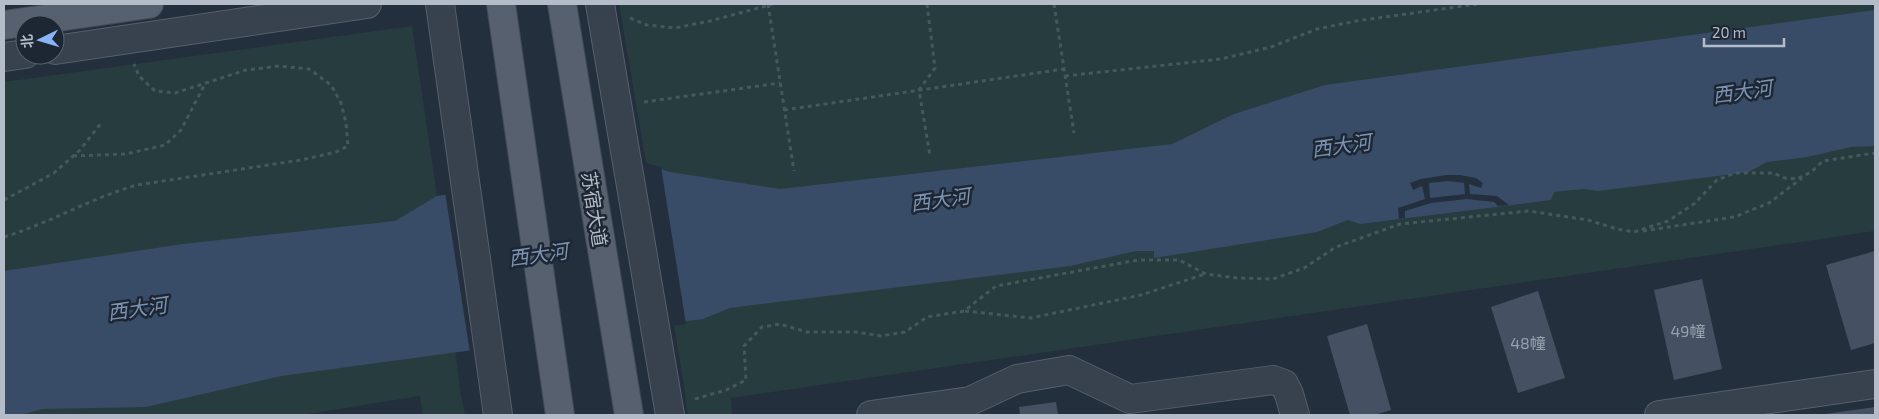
<svg xmlns="http://www.w3.org/2000/svg" width="1879" height="419" viewBox="0 0 1879 419" font-family="'Exo 2','Noto Sans SC',sans-serif">
<rect width="100%" height="100%" fill="#242f3e"/>
<g fill="#263c3f">
<polygon points="619,4 1875,4 1875,231 731,398 732,415 688,415 681,367"/>
<polygon points="412,26 437,196 460,390 465,415 423,415 420,396 301,415 4,415 4,82"/>
</g>
<polygon fill="#394c67" points="1875,10 1875,146 1851,147 1807,157 1767,162 1749,172 1598,191 1583,189 1554,192 1551,200 1360,224 1348,220 1317,232 1154,258 1154,251 1136,251 1070,266 730,308 703,319 281,376 146,407 42,409 21,415 4,415 4,271 183,244 395,221 437,196 643,164 670,172 780,189 1172,144 1234,114 1325,85"/>
<g fill="#242f3e" fill-rule="evenodd">
<polygon points="642,162 661,167 686,324 470,353 445,192"/>
<path d="M1446 175H1460L1476 178 1483 183 1481 188 1469 184 1470 194 1497 196 1509 205 1498 206 1494 202 1467 199 1431 203 1405 211V218L1399 219 1398 208 1425 199 1422 186 1413 190 1410 183 1421 179ZM1448 181 1464 183 1465 194 1430 198 1429 183Z"/>
</g>
<g fill="#455162">
<polygon points="1875,251 1875,343 1851,350 1826,265"/>
<polygon points="1702,279 1722,369 1674,380 1654,290"/>
<polygon points="1538,291 1565,378 1518,393 1491,307"/>
<polygon points="1367,324 1391,410 1374,415 1350,415 1327,336"/>
<polygon points="1056,402 1058,415 1020,415 1019,407"/>
<polygon points="1875,407 1875,415 1825,415 1825,414"/>
</g>
<g fill="none" stroke-linecap="round" stroke-linejoin="round">
<defs>
<g id="minor">
<polyline points="440,4 498,415"/>
<polyline points="600,4 670,415"/>
<polyline points="55,50 367,4"/>
<polyline points="4,57 25,54"/>
<polyline points="871,415 970,401 1017,379 1069,370 1130,399 1273,380 1284,384 1289,394 1295,415"/>
<polyline points="1659,415 1875,384"/>
</g>
<g id="major">
<polyline points="501,4 560,415"/>
<polyline points="562,4 629,415"/>
<polyline points="4,25 149,4"/>
</g>
</defs>
<use href="#minor" stroke="#565f6c" stroke-width="30"/>
<use href="#major" stroke="#414a57" stroke-width="30"/>
<g stroke="#44595c" stroke-width="3" stroke-dasharray="4 4" stroke-linecap="butt">
<polyline points="768,4 794,171"/>
<polyline points="927,4 935,68 919,90 930,156"/>
<polyline points="1054,4 1074,133"/>
<polyline points="630,18 647,25 675,28 710,21 773,4"/>
<polyline points="1065,76 1221,59 1271,47 1317,29 1356,21 1478,4"/>
<polyline points="644,102 780,83"/>
<polyline points="784,110 1064,69"/>
<polyline points="73,156 126,154 165,145 181,130 206,82"/>
<polyline points="4,200 54,173 80,150 102,122"/>
<polyline points="1643,231 1734,217 1769,203 1802,178"/>
<path d="M4 237C50 223 91 198 137 185L301 160 336 152 348 146 346 123 341 103 331 85 309 69 279 66 246 70 175 93 155 91 139 76 134 64"/>
<polyline points="965,311 1031,318 1141,295 1205,274"/>
<polyline points="695,399 726,390 746,380 744,346 762,327 780,324 807,332 856,332 881,336 905,332 927,317 964,311 996,286 1138,260 1179,260 1206,274 1237,278 1273,279 1304,268 1336,247 1400,224 1529,211 1588,220 1617,229 1634,232 1668,221 1695,203 1717,180 1735,173 1773,173 1785,178 1797,179 1811,172 1823,161 1875,153"/>
</g>
<use href="#minor" stroke="#38414e" stroke-width="28"/>
<use href="#major" stroke="#56606e" stroke-width="28"/>
</g>
<g text-anchor="middle" dominant-baseline="central" stroke-width="5" stroke-linejoin="round" paint-order="stroke">
<g font-size="16" fill="#98a1af">
<text x="1688" y="330">49幢</text>
<text x="1528" y="342">48幢</text>
</g>
<g font-size="19" fill="#b4bcc9" stroke="#1d2633">
<text transform="translate(595 209) rotate(81)">苏宿大道</text>
</g>
<g font-size="20" font-style="italic" fill="#7c92b1" stroke="#1d2633">
<text transform="translate(1742 91) rotate(-8)">西大河</text>
<text transform="translate(1341 145) rotate(-8)">西大河</text>
<text transform="translate(940 199) rotate(-8)">西大河</text>
<text transform="translate(538 254) rotate(-8)">西大河</text>
<text transform="translate(137 308) rotate(-8)">西大河</text>
</g>
</g>
<rect width="1879" height="419" fill="none" stroke="#b4bcc9" stroke-width="10"/>
<g transform="translate(40 40) rotate(265)"><circle r="24" fill="#1d2633" stroke="#59626f"/>
<path d="M0-4L9 19L0 12L-9 19Z" fill="#8ab4f8"/>
<text y="-8" font-size="14" font-weight="bold" text-anchor="middle" fill="#b4bcc9">北</text>
</g>
<path d="M1704 38v8h80v-8" fill="none" stroke="#b4bcc9" stroke-width="2.5"/>
<text x="1712" y="38" font-size="15" fill="#b4bcc9" stroke="#1d2633" stroke-width="4" paint-order="stroke">20 m</text>
</svg>
